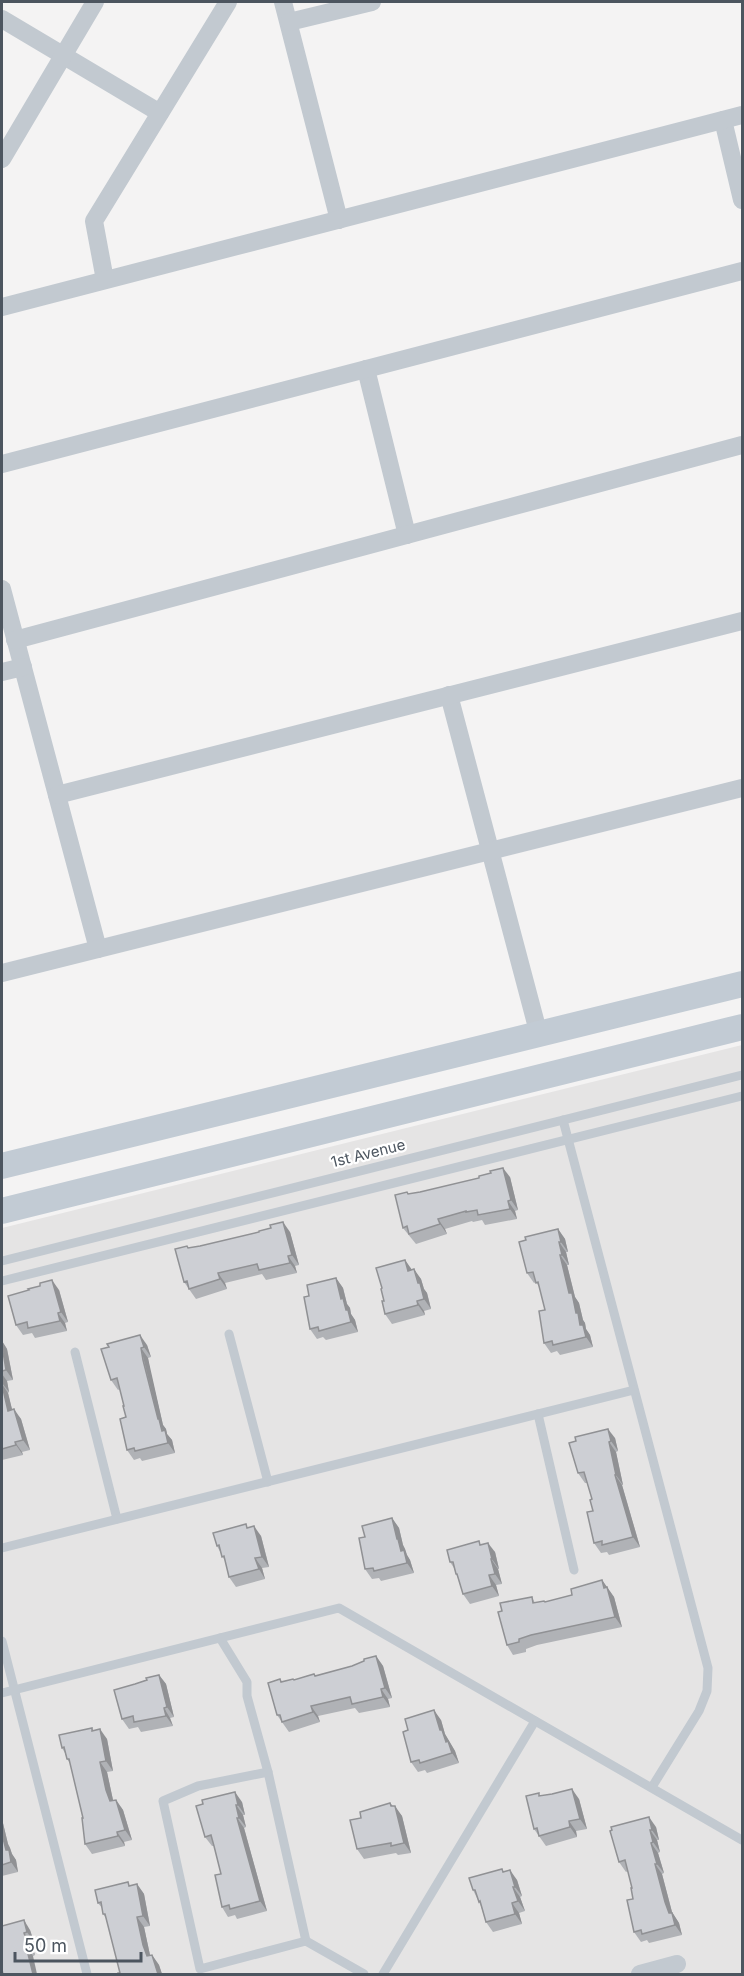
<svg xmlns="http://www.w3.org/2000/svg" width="744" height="1976" viewBox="0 0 744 1976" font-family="Inter,sans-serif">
<rect width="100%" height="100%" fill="#f4f3f3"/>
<polygon fill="#e5e4e4" points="742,1045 742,1974 2,1974 2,1228"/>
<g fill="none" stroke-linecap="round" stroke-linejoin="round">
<g stroke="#c2c9d0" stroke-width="9">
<polyline points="563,1120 708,1668 707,1691 699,1711 652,1787"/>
<polyline points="2,1261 742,1075"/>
<polyline points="2,1281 742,1096"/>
<polyline points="229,1334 268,1482"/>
<polyline points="75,1352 117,1519"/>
<polyline points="538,1414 574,1570"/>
<polyline points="2,1548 634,1390"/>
<polyline points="220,1638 247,1682 247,1696 268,1772 306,1941"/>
<polyline points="2,1641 87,1974"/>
<polyline points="2,1693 339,1608 742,1840"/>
<polyline points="268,1772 198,1786 163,1801 200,1969 306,1941 364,1974"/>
<polyline points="383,1974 535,1721"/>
</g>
<g stroke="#c2c9d0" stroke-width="18">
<polyline points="283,2 339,220"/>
<polyline points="2,19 160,113"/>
<polyline points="289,22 372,2"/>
<polyline points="723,120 742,200"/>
<polyline points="2,159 95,2"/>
<polyline points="105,280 94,221 228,2"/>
<polyline points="2,307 742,115"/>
<polyline points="366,369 407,535"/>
<polyline points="2,464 742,271"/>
<polyline points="2,589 98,949"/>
<polyline points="15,640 742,445"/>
<polyline points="2,672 23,667"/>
<polyline points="449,695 539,1035"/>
<polyline points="57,795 742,621"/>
<polyline points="2,973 742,788"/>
<polyline points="640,1974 677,1964"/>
</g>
<g stroke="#c2cbd4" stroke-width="26">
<polyline points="2,1166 742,984"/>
<polyline points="2,1211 742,1027"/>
</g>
</g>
<g fill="#b0b2b6">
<polygon points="510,1177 518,1210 515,1211 517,1219 485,1225 482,1220 473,1222 472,1221 445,1229 447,1234 416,1244 403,1228 409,1194"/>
<polygon points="558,1229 565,1239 568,1252 566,1252 569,1265 567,1265 575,1297 579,1303 583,1320 585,1323 586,1329 590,1335 593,1347 560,1355 557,1351 551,1353 544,1343 545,1310 540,1288 536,1282 534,1283 527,1273"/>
<polygon points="290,1232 299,1265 295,1266 297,1273 266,1280 262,1274 225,1283 227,1289 196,1299 184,1282 189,1248"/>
<polygon points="405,1260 412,1270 421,1279 424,1289 427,1293 431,1309 424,1311 425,1315 392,1324 385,1314 382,1288"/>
<polygon points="336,1278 343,1288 347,1304 350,1308 351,1314 355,1320 358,1332 326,1340 323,1337 317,1339 310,1329 309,1296"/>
<polygon points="59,1290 68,1322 65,1323 67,1331 35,1338 32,1333 23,1335 16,1325"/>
<polygon points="2,1341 7,1349 13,1380 7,1381 9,1392 8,1393 12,1410 21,1419 30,1450 22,1452 23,1455 2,1460"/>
<polygon points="147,1345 151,1357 148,1358 150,1370 163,1425 166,1429 167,1434 172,1440 175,1453 142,1461 140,1458 134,1460 127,1450 126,1417 124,1406 120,1389 118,1390 111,1380 109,1347"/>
<polygon points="615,1438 618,1451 616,1452 623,1485 622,1485 640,1547 609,1555 607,1552 601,1553 594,1543 593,1511 592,1499 587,1483 585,1483 578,1473 569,1443"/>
<polygon points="392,1518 399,1528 403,1545 405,1549 407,1555 410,1560 414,1573 381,1581 379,1578 372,1579 365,1569 365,1537"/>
<polygon points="248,1527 261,1536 269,1567 262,1568 265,1579 236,1587 229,1577 225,1561 217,1546"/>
<polygon points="481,1544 495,1552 499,1569 498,1569 502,1584 496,1585 499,1596 470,1604 463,1594 458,1578 456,1574 454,1568 450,1562"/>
<polygon points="602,1580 614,1597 622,1627 537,1645 526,1649 526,1652 513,1655 507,1645 502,1611 532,1597 535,1603 545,1602 572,1595"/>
<polygon points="376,1656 383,1666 392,1698 388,1699 390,1707 359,1713 355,1708 318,1716 320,1722 289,1732 277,1715 280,1679 282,1682 293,1679 294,1680 315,1676 352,1666"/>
<polygon points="159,1675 166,1684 174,1717 170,1718 173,1726 141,1732 138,1727 129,1729 122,1719 135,1684"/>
<polygon points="441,1720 445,1734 455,1751 459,1763 427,1773 425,1770 418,1772 411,1762"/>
<polygon points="92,1728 94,1731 107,1739 113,1771 107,1772 113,1800 116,1800 123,1810 132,1840 124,1842 125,1846 92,1854 85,1844 83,1818 70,1763 67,1759 65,1753 62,1748"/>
<polygon points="540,1796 579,1799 587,1829 576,1831 577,1837 546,1846 534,1829"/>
<polygon points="242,1802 245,1815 243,1815 246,1827 244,1828 267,1911 237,1919 235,1915 228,1917 222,1907 221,1874 214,1846 212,1846 205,1837 196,1806"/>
<polygon points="390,1803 402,1816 411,1853 398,1855 396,1853 364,1859 357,1849 361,1818"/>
<polygon points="2,1819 8,1844 10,1848 12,1854 16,1860 18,1872 2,1876"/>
<polygon points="656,1827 659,1840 657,1840 660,1852 658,1853 664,1873 662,1874 672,1912 679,1923 682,1935 649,1943 647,1940 641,1942 634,1932 632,1888 628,1871 626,1872 619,1862 610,1831"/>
<polygon points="504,1872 517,1880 522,1896 520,1897 525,1911 519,1913 522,1924 493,1932 486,1922 481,1906 473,1890"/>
<polygon points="137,1884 144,1894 150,1926 144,1927 150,1955 152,1955 159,1965 162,1974 118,1974 120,1973 106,1918 103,1914 102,1908 98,1903 131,1886"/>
<polygon points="2,1926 30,1930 34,1942 31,1943 35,1955 2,1974"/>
</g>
<g fill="#909194">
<polygon points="503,1168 510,1177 518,1210 511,1200"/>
<polygon points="508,1201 515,1211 517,1219 510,1209"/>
<polygon points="438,1219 445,1229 447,1234 440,1224"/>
<polygon points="283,1222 290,1232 299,1265 292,1255"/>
<polygon points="558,1229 565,1239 568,1252 561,1242"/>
<polygon points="559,1242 566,1252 569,1265 562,1255"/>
<polygon points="560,1255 567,1265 575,1297 579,1303 583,1320 585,1323 586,1329 590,1335 593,1347 586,1337 580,1325 569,1293"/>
<polygon points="288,1256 295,1266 297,1273 290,1263"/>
<polygon points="405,1260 412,1270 408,1271"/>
<polygon points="414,1269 421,1279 424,1289 427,1293 431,1309 424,1299"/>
<polygon points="218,1273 225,1283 227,1289 220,1279"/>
<polygon points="336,1278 343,1288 347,1304 350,1308 351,1314 355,1320 358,1332 351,1322 346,1310 341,1299"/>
<polygon points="52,1280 59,1290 68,1322 61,1312"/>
<polygon points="417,1301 424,1311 425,1315 418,1305"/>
<polygon points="58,1313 65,1323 67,1331 60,1321"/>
<polygon points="140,1335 147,1345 151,1357 144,1347"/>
<polygon points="2,1341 7,1349 13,1380 6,1370 2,1346"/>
<polygon points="141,1348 148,1358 163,1425 166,1429 167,1434 172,1440 175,1453 168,1443 158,1419"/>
<polygon points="2,1374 7,1381 9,1392 2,1383"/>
<polygon points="2,1384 8,1393 15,1421 8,1411"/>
<polygon points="14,1409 21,1419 30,1450 23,1440"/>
<polygon points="608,1429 615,1438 618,1451 611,1441"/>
<polygon points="15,1442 22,1452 23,1455 16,1445"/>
<polygon points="609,1442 616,1452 623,1485 616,1475"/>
<polygon points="615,1475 622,1485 640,1547 633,1537"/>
<polygon points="392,1518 399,1528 403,1545 405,1549 407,1555 410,1560 414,1573 407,1563 401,1551 397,1539"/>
<polygon points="254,1526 261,1536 269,1567 262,1557"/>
<polygon points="488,1543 495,1552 499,1569 492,1559"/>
<polygon points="255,1558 262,1568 265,1579 259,1569"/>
<polygon points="491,1559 498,1569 502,1584 495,1574"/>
<polygon points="489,1575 496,1585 499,1596 492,1586"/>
<polygon points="602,1580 614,1597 622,1627 615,1617"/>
<polygon points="376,1656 383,1666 392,1698 385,1688"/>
<polygon points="159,1675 166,1684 174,1717 167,1707"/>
<polygon points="381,1689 388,1699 390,1707 383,1697"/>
<polygon points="311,1706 318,1716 320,1722 313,1712"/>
<polygon points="164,1708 170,1718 173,1726 166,1716"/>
<polygon points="434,1710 441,1720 445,1734 455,1751 459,1763 452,1753 440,1730"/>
<polygon points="100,1729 107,1739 113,1771 106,1761"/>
<polygon points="100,1762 107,1772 113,1800 110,1801 106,1790"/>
<polygon points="572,1789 579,1799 587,1829 580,1819"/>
<polygon points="235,1792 242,1802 245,1815 238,1805"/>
<polygon points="116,1800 123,1810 132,1840 125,1830"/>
<polygon points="390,1803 396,1811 395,1806 402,1816 411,1853 404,1843"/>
<polygon points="236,1805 243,1815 246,1827 239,1818"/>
<polygon points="649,1817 656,1827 659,1840 652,1830"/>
<polygon points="237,1818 244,1828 267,1911 260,1901"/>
<polygon points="2,1819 8,1844 10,1848 12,1854 16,1860 18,1872 11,1862 2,1837"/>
<polygon points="569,1821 576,1831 577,1837 570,1827"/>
<polygon points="650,1830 657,1840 660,1852 653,1842"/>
<polygon points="117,1832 124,1842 125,1846 118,1836"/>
<polygon points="651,1843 658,1853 664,1873 657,1864"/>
<polygon points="655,1864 662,1874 672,1912 679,1923 682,1935 675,1925 669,1913 665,1902"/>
<polygon points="510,1870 517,1880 522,1896 515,1887"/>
<polygon points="137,1884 144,1894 150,1926 143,1916"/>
<polygon points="513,1887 520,1897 525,1911 518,1901"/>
<polygon points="512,1903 519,1913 522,1924 515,1914"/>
<polygon points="137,1917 144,1927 150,1955 147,1956 143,1945"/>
<polygon points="24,1920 30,1930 34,1942 27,1932"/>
<polygon points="24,1933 31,1943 35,1955 28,1945"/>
<polygon points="26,1946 33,1956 37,1974 33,1974"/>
<polygon points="152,1955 159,1965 162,1974 158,1974"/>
</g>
<g fill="#cdcfd4" stroke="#909194" stroke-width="1.5">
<polygon points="503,1168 511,1200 508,1201 510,1209 478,1215 477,1210 466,1212 466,1211 438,1219 440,1224 409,1234 407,1226 403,1228 395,1195 407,1192 408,1194 420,1192 479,1178 479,1176 491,1173 490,1171"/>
<polygon points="283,1222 292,1255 288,1256 290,1263 259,1270 257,1264 218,1273 220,1279 189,1289 187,1281 184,1282 175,1249 187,1246 188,1248 200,1246 259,1232 259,1231 271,1228 270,1225"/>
<polygon points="558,1229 561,1242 559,1242 562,1255 560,1255 569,1293 572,1293 576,1313 578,1313 580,1325 583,1325 586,1337 553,1345 552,1341 544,1343 539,1311 545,1310 538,1282 536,1283 533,1272 527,1273 519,1242 526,1240 525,1237"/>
<polygon points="405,1260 408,1271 414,1269 418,1283 420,1283 424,1299 417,1301 418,1305 385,1314 382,1301 384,1301 381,1289 382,1288 376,1268"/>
<polygon points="336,1278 341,1299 343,1298 346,1310 348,1310 351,1322 319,1331 318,1327 310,1329 304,1297 309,1296 307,1285"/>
<polygon points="52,1280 61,1312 58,1313 60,1321 28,1328 27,1322 16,1325 8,1296 29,1290 28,1289 40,1286 40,1283"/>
<polygon points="140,1335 144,1347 141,1348 143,1360 158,1419 159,1419 162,1431 165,1430 168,1443 135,1451 134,1448 127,1450 120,1419 126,1417 123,1406 124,1406 117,1378 111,1380 101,1349 109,1347 107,1344"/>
<polygon points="2,1346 6,1370 2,1371"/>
<polygon points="2,1385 8,1411 14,1409 23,1440 15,1442 16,1445 2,1449"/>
<polygon points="608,1429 611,1441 609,1442 616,1475 615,1475 633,1537 602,1545 602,1541 594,1543 587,1512 593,1511 590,1500 592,1499 584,1472 578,1473 569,1443 576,1441 575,1437"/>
<polygon points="392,1518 397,1539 398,1539 401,1551 404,1550 407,1563 374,1571 373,1568 365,1569 359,1538 365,1537 362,1526"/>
<polygon points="246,1524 247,1528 254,1526 262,1557 255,1558 259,1569 229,1577 224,1556 222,1557 219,1545 217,1546 213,1533"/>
<polygon points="479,1541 480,1545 488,1543 492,1559 491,1559 495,1574 489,1575 492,1586 463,1594 457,1574 456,1574 453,1562 450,1562 447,1550"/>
<polygon points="602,1580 604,1588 607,1587 615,1617 531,1635 519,1639 519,1642 507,1645 498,1612 502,1611 500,1603 532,1597 533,1603 544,1601 545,1602 572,1595 571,1589"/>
<polygon points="376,1656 385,1688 381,1689 383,1697 352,1704 350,1697 311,1706 313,1712 282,1722 280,1715 277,1715 268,1683 280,1679 281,1682 293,1679 294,1680 314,1674 315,1676 352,1666 364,1661 364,1659"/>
<polygon points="159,1675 167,1707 164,1708 166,1716 134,1722 133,1716 122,1719 114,1690 135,1684 147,1680 146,1678"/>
<polygon points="434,1710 440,1730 442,1730 446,1742 448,1741 452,1753 420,1763 419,1760 411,1762 403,1732 408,1730 405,1719"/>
<polygon points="92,1728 92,1731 100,1729 106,1761 100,1762 106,1790 110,1801 116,1800 125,1830 117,1832 118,1836 85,1844 82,1818 83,1818 69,1759 67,1759 64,1747 62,1748 59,1735"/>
<polygon points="572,1789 580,1819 569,1821 570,1827 539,1836 537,1828 534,1829 526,1796 539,1793 539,1796 552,1794"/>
<polygon points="235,1792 238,1805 236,1805 239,1818 237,1818 260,1901 230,1909 229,1905 222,1907 215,1875 221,1874 214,1846 211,1835 205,1837 196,1806 203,1804 202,1800"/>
<polygon points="390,1803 391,1806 395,1806 404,1843 391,1846 391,1843 357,1849 350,1820 361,1818 360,1812"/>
<polygon points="649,1817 652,1830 650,1830 653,1842 651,1843 657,1864 655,1864 665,1902 669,1913 672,1913 675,1925 642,1934 641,1930 634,1932 627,1900 633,1899 631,1888 632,1888 625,1860 619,1862 610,1831 612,1830 611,1827"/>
<polygon points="2,1837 2,1839 3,1838 6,1850 9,1850 11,1862 2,1865"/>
<polygon points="502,1869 503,1872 510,1870 515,1887 513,1887 518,1901 512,1903 515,1914 486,1922 480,1901 479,1902 475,1890 473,1890 469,1878"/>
<polygon points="128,1882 129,1886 137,1884 143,1916 137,1917 143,1945 147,1956 152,1955 158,1974 118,1974 118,1973 120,1973 105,1914 103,1914 101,1902 98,1903 95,1890"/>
<polygon points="24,1920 27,1932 24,1933 28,1945 26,1946 33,1974 3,1974 2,1970 2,1926"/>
</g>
<g text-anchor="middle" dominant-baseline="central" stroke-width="4.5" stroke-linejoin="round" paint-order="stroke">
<g font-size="15" fill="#4c555f" stroke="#fff">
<text transform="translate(368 1153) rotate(-14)">1st Avenue</text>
</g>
</g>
<rect width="744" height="1976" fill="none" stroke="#4c555f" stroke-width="6"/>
<path d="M15 1952v9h126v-9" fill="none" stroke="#4c555f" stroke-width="3"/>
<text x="24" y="1952" font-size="18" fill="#4c555f" stroke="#ffffff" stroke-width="4.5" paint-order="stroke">50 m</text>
</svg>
